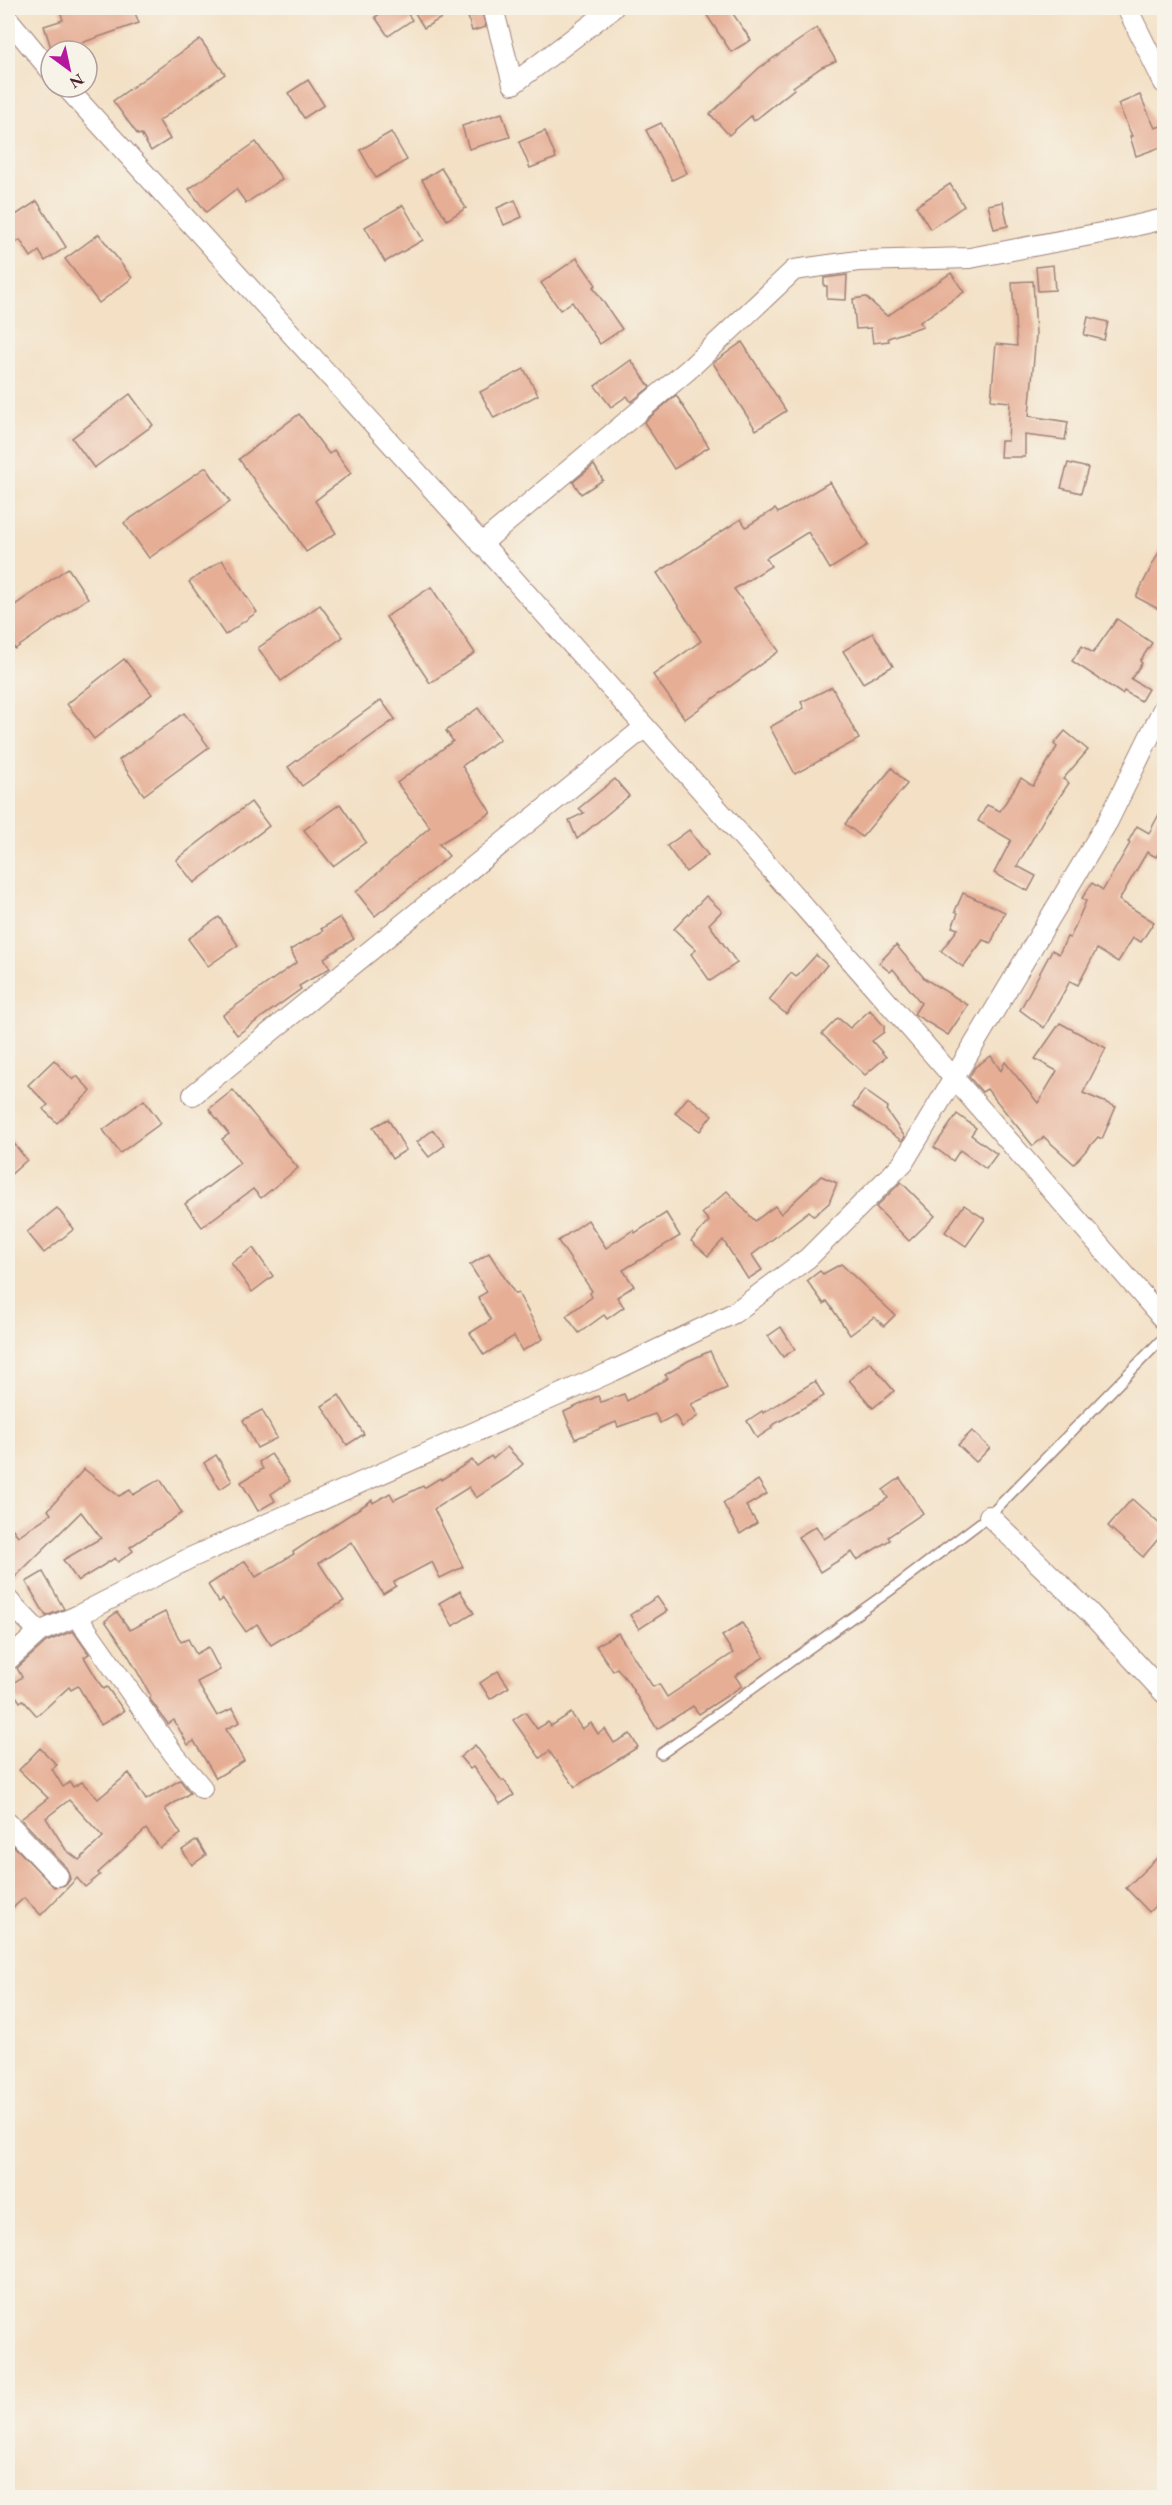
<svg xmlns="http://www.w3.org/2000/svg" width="1172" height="2505" viewBox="0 0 1172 2505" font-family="'EB Garamond',serif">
<rect width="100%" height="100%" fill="#f7f3e8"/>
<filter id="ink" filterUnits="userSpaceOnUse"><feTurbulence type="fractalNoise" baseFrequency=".0167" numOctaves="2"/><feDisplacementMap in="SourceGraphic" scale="12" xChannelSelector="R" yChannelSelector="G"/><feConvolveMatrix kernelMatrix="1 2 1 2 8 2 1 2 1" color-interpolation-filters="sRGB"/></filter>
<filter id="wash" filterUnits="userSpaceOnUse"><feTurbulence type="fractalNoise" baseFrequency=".008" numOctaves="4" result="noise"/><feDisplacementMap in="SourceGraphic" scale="24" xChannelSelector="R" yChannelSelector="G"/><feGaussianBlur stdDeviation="1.35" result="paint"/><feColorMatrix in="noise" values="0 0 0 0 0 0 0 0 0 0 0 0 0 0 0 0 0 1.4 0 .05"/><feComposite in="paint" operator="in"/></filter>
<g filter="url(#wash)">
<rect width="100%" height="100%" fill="#f3e0c5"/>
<g id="blocks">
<g fill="#e6ae95" fill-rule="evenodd">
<polygon points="59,8 133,8 139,23 58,51 52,51 44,26 63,20"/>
<polygon points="389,8 404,8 412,20 388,36 375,17"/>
<polygon points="424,8 459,8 424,28 415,13"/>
<polygon points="716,8 729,8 751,40 731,52 706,14"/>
<polygon points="482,12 486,27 472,31 468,17"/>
<polygon points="817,28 836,61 822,67 793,87 794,89 754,121 751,116 729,135 710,114 759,68"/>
<polygon points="200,39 225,74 159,121 170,139 151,151 141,134 138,135 113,101"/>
<polygon points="308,80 324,105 304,118 288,93"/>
<polygon points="1140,95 1155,128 1164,125 1164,146 1136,156 1130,136 1132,136 1118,104"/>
<polygon points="502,113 510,137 469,149 462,126"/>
<polygon points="661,123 687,173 672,180 646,130"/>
<polygon points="545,131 556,158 530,168 519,142"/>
<polygon points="391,132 407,160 376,178 360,150"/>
<polygon points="256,142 282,179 246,203 236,189 206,212 189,189"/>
<polygon points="441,168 466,208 447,220 422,180"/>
<polygon points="950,184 964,206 930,229 916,206"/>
<polygon points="515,200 522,217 504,225 497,208"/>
<polygon points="37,201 66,247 45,261 39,251 31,257 20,240 17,242 8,227 8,220"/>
<polygon points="1003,202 1008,226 994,229 988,205"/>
<polygon points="403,205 423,240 385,262 365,227"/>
<polygon points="99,234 132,278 99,303 65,259"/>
<polygon points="577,258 596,285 593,287 622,329 600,344 572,302 560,310 541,283"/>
<polygon points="1053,265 1055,290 1038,291 1036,267"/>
<polygon points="951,273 964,292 920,322 923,326 888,338 889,341 873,343 871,328 856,329 853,299 866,297 887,316"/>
<polygon points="847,275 846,300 827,299 827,286 824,286 824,278"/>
<polygon points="1033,281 1036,334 1029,416 1068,422 1065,440 1025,435 1025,457 1000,457 1001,441 1008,441 1010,402 991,400 996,344 1017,346 1012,282"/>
<polygon points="1088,317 1108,322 1104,340 1084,335"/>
<polygon points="742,342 786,411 756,430 713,363"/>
<polygon points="631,360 650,387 631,402 627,396 611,407 595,386"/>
<polygon points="524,369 538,395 494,418 480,392"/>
<polygon points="130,394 153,425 94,468 72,438"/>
<polygon points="676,395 709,447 674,469 644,422"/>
<polygon points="299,414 329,454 334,450 351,473 315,501 336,533 306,552 287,522 268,500 239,459"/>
<polygon points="1068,463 1088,468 1081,493 1061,488"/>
<polygon points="594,465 603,480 581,494 573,482"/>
<polygon points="206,467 230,502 149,558 124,523"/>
<polygon points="830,482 868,545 830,569 808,532 766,558 771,566 734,589 779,651 685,719 653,675 701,641 657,573 741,519 746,527 775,509 778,513"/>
<polygon points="1164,542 1164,612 1136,597"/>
<polygon points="222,560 257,612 225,635 189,582"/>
<polygon points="68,568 88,598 15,649 8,639 8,610"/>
<polygon points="431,587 475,653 430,683 386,617"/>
<polygon points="320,605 343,637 281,681 258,648"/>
<polygon points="1117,619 1152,643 1140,661 1142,663 1131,679 1148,689 1141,701 1124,691 1122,694 1072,661 1082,646 1093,653"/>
<polygon points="873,633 893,666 863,683 843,651"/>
<polygon points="124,659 152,694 94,739 67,704"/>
<polygon points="832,687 859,739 795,774 770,727 804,708 801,702"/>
<polygon points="381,700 395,719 302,786 288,767"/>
<polygon points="478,708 500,739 462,766 491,813 439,844 449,856 375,916 356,892 430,827 397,783 453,741 446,731"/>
<polygon points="184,713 209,747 144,795 119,760"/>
<polygon points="1065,731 1088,750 1063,779 1069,783 1050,811 1049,810 1017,866 1036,876 1028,891 994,873 1011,840 978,821 987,805 1000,811 1021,778 1033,786 1057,747 1054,744"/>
<polygon points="892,768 907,784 862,837 845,824"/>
<polygon points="615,779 629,796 577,839 569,820 584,813 579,808"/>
<polygon points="251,802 269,826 194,883 176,860"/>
<polygon points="340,804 366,842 333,866 304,830"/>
<polygon points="1164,805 1164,842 1156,857 1147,852 1119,900 1154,922 1141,942 1133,938 1118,962 1097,949 1078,985 1070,981 1044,1028 1020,1010 1043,967 1052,950 1059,954 1067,937 1070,938 1086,901 1082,898 1092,883 1103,890 1130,843 1128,842 1137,826 1149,833"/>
<polygon points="689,830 708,855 686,872 667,846"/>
<polygon points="963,893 1005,912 991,943 983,940 963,967 941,951 958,929 952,927 958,913 955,911"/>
<polygon points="706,896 722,911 709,924 737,963 710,981 691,954 696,950 674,929"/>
<polygon points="219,917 238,945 208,966 188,939"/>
<polygon points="340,917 354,939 324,958 330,968 299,986 301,989 237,1035 223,1015 297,962 290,950 323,931 321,929"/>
<polygon points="896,945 925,979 968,1005 948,1035 914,1014 921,1003 893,969 890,972 879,963"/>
<polygon points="816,955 827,965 786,1014 769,1000 791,973 796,977"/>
<polygon points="870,1010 884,1026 884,1032 872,1041 886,1057 865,1075 822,1034 838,1018 850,1028"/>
<polygon points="1060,1023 1106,1048 1083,1093 1116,1107 1102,1139 1098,1137 1074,1164 1044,1137 1033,1146 987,1089 982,1092 969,1077 975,1067 991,1056 1001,1071 1005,1062 1038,1103 1057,1071 1035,1059"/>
<polygon points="54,1060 73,1080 77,1076 91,1091 57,1123 43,1109 48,1105 28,1085"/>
<polygon points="233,1090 298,1168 261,1198 253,1189 202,1227 185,1204 240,1163 222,1139 229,1134 209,1109"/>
<polygon points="864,1090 888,1107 886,1110 905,1137 902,1141 853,1106"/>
<polygon points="688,1097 712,1115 700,1131 675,1113"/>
<polygon points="144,1100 161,1123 120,1153 103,1130"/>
<polygon points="957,1114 976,1128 971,1135 997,1154 986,1169 960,1150 953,1161 934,1147"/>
<polygon points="388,1119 406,1150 392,1159 373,1127"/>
<polygon points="433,1130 445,1145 429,1157 417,1142"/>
<polygon points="8,1136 27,1160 8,1177"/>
<polygon points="821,1176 837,1183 829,1203 814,1216 809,1211 752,1255 762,1270 748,1279 723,1240 708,1256 691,1241 709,1221 702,1213 727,1191 755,1221 775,1206 781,1214"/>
<polygon points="901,1182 935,1216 909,1241 876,1207"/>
<polygon points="964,1205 985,1219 966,1246 945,1232"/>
<polygon points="57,1208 74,1229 44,1253 27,1232"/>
<polygon points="666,1213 680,1236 623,1270 634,1286 617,1297 624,1307 607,1319 604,1315 579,1333 566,1316 592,1297 590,1293 592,1291 558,1241 588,1220 606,1248 633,1230 635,1233"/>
<polygon points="253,1248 273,1276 252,1292 231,1263"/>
<polygon points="489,1253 515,1294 518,1293 543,1339 522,1351 514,1336 484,1355 470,1333 491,1320 478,1297 487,1292 470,1265"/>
<polygon points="841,1264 895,1315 884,1326 874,1317 850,1335 827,1301 824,1304 807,1281 820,1271 823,1274"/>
<polygon points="781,1327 795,1349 783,1357 768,1336"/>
<polygon points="710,1351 727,1388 691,1404 698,1416 682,1427 675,1415 660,1423 655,1414 618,1427 616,1422 575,1439 564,1412 598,1396 601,1402 624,1394 627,1401 668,1378 665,1375 688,1361"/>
<polygon points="870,1362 894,1391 873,1408 849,1380"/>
<polygon points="815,1381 824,1396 771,1426 772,1428 757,1438 747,1421 762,1411 763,1413"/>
<polygon points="339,1395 364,1434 347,1445 322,1406"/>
<polygon points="262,1410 277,1438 257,1448 243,1420"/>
<polygon points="972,1431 990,1448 976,1462 958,1445"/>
<polygon points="507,1447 523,1464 508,1477 476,1498 469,1487 434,1509 463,1567 440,1578 432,1562 394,1582 396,1586 383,1594 351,1542 319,1563 344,1601 271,1645 257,1624 246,1632 223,1599 219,1602 208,1585 245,1561 256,1577 294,1554 293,1552 372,1500 373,1503 390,1493 394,1500 423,1486 424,1488 440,1478 441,1480 472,1460 477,1466 491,1456 493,1459"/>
<polygon points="271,1454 290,1481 271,1494 275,1501 258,1511 241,1482 263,1469 259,1462"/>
<polygon points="216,1455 232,1481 220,1489 204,1463"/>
<polygon points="84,1469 119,1496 130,1490 133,1495 160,1479 182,1513 130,1547 133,1551 118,1562 115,1558 78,1581 63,1560 101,1538 81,1512 8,1584 8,1523 18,1536 51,1514 48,1510"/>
<polygon points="900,1478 923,1513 888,1537 890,1540 857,1560 852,1552 820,1572 798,1537 816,1526 824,1539 888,1498 883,1490"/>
<polygon points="758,1480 767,1494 746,1506 757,1523 740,1534 723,1503"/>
<polygon points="1132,1499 1164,1528 1164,1532 1143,1557 1108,1526"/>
<polygon points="43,1572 64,1609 46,1616 26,1582"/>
<polygon points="460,1591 474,1613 453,1626 439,1603"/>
<polygon points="657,1597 667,1611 639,1629 630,1615"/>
<polygon points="117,1612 130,1630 165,1612 181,1642 188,1639 196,1654 208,1647 220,1670 197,1682 217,1716 233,1708 240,1722 226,1729 244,1761 216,1778 194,1741 188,1745 174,1720 168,1724 149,1698 151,1696 124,1648 105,1621"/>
<polygon points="742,1623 764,1657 735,1676 742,1686 699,1714 693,1706 657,1729 628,1682 617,1668 613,1671 596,1646 618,1633 653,1687 659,1684 667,1697 733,1653 722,1636"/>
<polygon points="73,1631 89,1654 84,1657 103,1689 107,1687 124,1711 101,1725 78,1686 71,1690 69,1687 37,1716 23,1700 20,1702 9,1686 22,1677 17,1668 46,1642"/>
<polygon points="498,1671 509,1687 490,1699 480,1683"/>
<polygon points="525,1712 537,1729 548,1722 551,1726 571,1713 582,1729 591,1723 598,1734 605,1729 614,1743 630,1734 638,1747 575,1787 549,1751 540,1758 513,1720"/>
<polygon points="475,1745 502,1781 504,1780 514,1795 500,1804 473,1767 470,1769 460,1757"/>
<path d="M40 1748 57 1765 52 1769 63 1787 70 1782 73 1787 82 1782 98 1799 129 1773 146 1800 180 1780 190 1793 165 1809 181 1834 160 1848 146 1829 98 1873 100 1875 85 1887 77 1878 41 1915 24 1898 8 1912V1852L14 1846 54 1887 66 1885 70 1879 67 1868 21 1819 48 1798 19 1770ZM69 1800 103 1837 79 1860 66 1850 46 1818Z"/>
<polygon points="197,1840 206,1855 192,1865 182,1850"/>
<polygon points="1164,1851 1164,1897 1149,1912 1126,1888"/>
</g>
</g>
</g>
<g filter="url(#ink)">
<use href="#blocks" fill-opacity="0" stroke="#9e8078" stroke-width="1.5"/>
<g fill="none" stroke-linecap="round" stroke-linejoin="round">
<defs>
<polyline id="service" points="661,1754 892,1589 989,1516 1164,1337"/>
<g id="minor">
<polyline points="493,8 513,84 613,8"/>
<polyline points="1127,8 1164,83"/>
<polyline points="8,19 51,71"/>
<path d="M66 87C205 240 346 393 485 547 714 803 940 1061 1164 1320"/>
<polyline points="481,544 688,370 794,270 858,261 970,258 1117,230 1164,219"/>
<polyline points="193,1095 645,727"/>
<polyline points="989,1516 1089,1612 1164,1693"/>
<polyline points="8,1600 39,1632"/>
<polyline points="77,1616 173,1753 202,1788"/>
<polyline points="8,1660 39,1632 77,1616 190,1558 613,1371 734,1313 808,1258 903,1163 1108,821 1164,707"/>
<polyline points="8,1823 58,1876"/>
</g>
</defs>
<use href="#service" stroke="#9e8078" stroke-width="12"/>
<use href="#minor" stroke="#9e8078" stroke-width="22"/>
<use href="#service" stroke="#fff" stroke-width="9"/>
<use href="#minor" stroke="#fff" stroke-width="20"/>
</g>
</g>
<rect width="1172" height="2505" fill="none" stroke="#f7f3e8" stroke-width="30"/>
<g transform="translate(69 69) rotate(147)"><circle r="28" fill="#f7f3e8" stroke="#b29e9c" stroke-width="1.5"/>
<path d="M0-4.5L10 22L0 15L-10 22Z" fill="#b5179e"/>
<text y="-9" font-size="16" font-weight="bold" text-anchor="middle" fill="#4a1f2b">N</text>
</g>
</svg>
